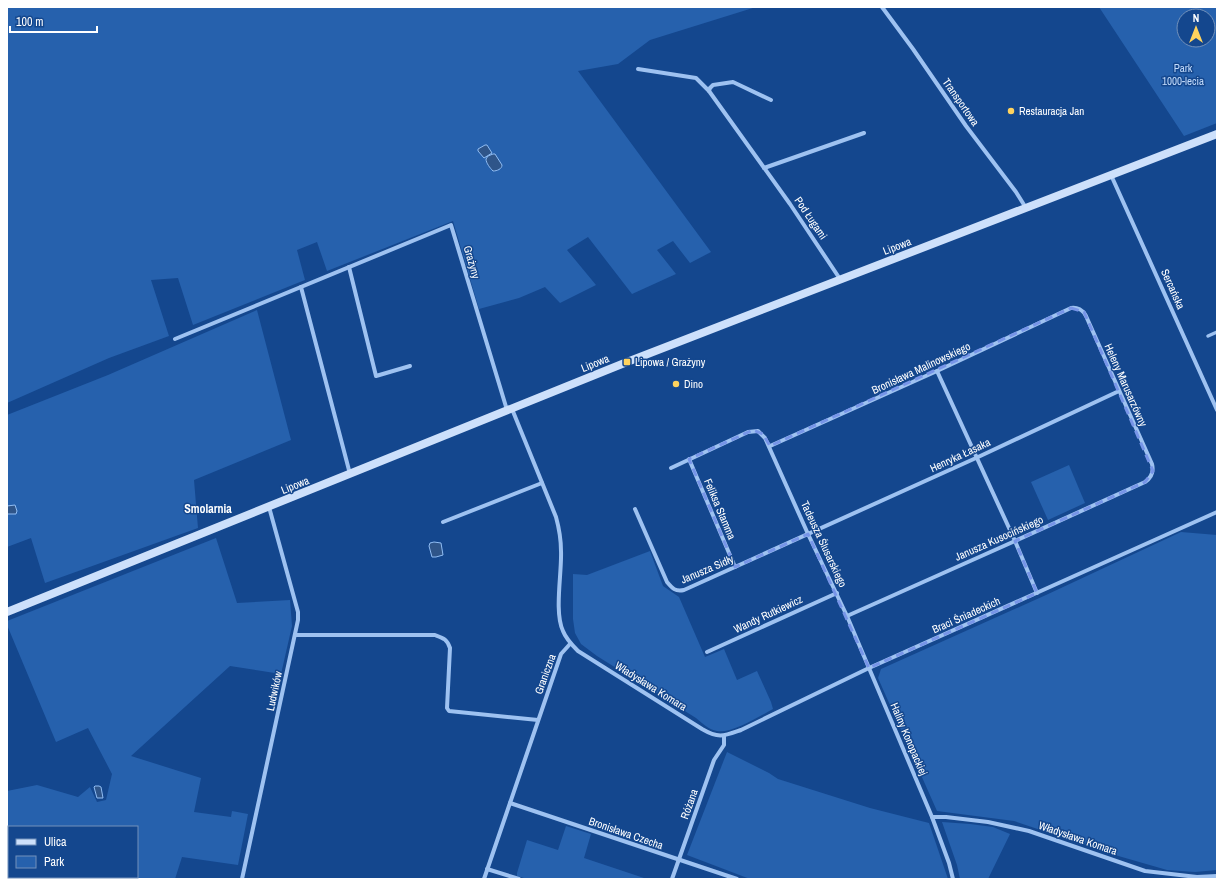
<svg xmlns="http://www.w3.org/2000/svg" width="1224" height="886" viewBox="0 0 1224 886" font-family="'Archivo Narrow',sans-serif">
<rect width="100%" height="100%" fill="#14478e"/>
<g fill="#2661ad" fill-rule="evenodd">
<polygon points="7,7 756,7 650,40 618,64 578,71 711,252 690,263 673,241 657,250 676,274 632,294 588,237 567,250 596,285 560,303 545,287 519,298 479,309 453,221 327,271 317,242 297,250 305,280 193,325 178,278 151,280 169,336 109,358 7,403"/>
<path d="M1099 7H1217V123L1184 136ZM1184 16H1208V40H1184Z"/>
<polygon points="257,310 291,440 194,480 198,528 45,583 31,538 7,547 7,415 108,375"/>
<polygon points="1069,465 1085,503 1048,520 1031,482"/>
<polygon points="1181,532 1217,535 1217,870 1195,872 1167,870 1115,855 1014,821 937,811 878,678 881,669 1046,595"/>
<path d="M216 538 237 603 290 600 292 626 281 674 230 666 131 756 201 778 194 812 231 817 232 811 248 814 238 865 182 857 175 879H7V791L37 785 78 797 90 787 97 802 106 800 112 774 88 728 56 742 7 625V621ZM9 827H137V877H9Z"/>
<path d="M650 551 663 586 679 597 705 657 724 649 737 680 757 671 771 702 773 709C760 716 731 734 717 731 709 730 702 723 696 718L597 656 581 644 575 633 573 619V574L587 575Z"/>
<polygon points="727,752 769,773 778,779 870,808 929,823 948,879 750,879 687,855"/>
<polygon points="942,822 970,824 993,827 1010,834 988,879 960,879 957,865"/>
<polygon points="566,826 591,834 584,858 647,879 527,879 517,876 517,873 527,840 558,850"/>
</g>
<g fill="#2f5589" stroke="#90bdf4">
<polygon points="485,145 487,145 492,153 484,158 478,151 478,149"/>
<path d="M493 154H495L502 165C502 169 497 171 493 171 490 168 486 163 486 159L488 156Z"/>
<polygon points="15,505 17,511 16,514 7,514 7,506"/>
<polygon points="434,542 441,543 443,555 436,557 432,557 429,546 430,543"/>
<polygon points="95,786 99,786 101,787 103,798 97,798 94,787"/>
</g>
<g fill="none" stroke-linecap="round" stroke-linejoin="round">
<polyline stroke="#9ec2f1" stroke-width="3.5" points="1208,336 1217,332"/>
<g stroke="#9ec2f1" stroke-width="4">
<polyline points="882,7 913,49 966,126 1016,192 1026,208"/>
<polyline points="638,69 696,78 709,91"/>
<polyline points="771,100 733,82 713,85 710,88 709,91 790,204 840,279"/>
<polyline points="764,168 864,133"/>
<polyline points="1111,175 1217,410"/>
<polyline points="349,267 376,376 410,366"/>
<polyline points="301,287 350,474"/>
<polyline points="175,339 451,225 507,410"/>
<polyline points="937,371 1015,541 1037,593"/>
<path d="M512 409 556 517C559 528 561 539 561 551 562 573 554 612 563 631 566 639 572 645 578 651L702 729C719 739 724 736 741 730L869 668 1217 512"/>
<path d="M770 446 937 371 1071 308C1077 307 1083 310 1086 316L1152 464C1154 472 1151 478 1145 482L1015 541 847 616"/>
<polyline points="689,459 735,567"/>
<polyline points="671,468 748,432 758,431 765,438 808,534 847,616 932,817 949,863 953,879"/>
<path d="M635 509 667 582C672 588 675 592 684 590L976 458 1119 391"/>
<polyline points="443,522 542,483"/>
<path d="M295 635H435C443 638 447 639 450 648L447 708 449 711 538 720"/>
<polyline points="707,652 837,593"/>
<polyline points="510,803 737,879"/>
<polyline points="932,817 946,817 988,822 1029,831 1145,871 1197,877 1217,876"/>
<polyline points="487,869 519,879"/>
<polyline points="242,879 298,620 298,612 269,507"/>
<polyline points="484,879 561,654 570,644"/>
<polyline points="672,879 714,760 724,745 724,736"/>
</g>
<polyline stroke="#cde0fb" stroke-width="8" points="7,612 627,362 1217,134"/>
</g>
<path fill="none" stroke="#7795e8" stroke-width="3" stroke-dasharray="8 5" stroke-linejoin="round" d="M1071 308 1084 312 1153 471 1145 482 1015 541 1037 593 869 668 808 534 735 567 689 459 753 430 763 434 770 446Z"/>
<g fill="#ffd35e" stroke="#14478e" stroke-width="1.5">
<circle cx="1011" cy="111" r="4"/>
<rect x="623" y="358" width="8" height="8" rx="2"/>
<circle cx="676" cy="384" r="4"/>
</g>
<g text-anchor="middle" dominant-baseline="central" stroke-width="3" stroke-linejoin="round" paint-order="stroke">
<g font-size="11" fill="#c5ddfc" stroke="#14478e">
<text x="1183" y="68">Park<tspan x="1183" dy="13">1000-lecia</tspan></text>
</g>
<g font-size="11" fill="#fff" stroke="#14478e">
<text transform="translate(961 102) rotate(55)">Transportowa</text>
<text transform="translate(811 218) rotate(56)">Pod Ługami</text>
<text transform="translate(897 246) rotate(-21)">Lipowa</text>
<text transform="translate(472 262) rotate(74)">Grażyny</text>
<text transform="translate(1173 289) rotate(66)">Sercańska</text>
<text transform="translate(595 363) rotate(-22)">Lipowa</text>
<text transform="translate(921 368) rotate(-25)">Bronisława Malinowskiego</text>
<text transform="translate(1126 385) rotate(66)">Heleny Marusarzówny</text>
<text transform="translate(960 455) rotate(-25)">Henryka Łasaka</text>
<text transform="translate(295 485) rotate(-22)">Lipowa</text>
<text transform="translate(720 509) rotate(67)">Feliksa Stamma</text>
<text transform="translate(999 538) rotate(-24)">Janusza Kusocińskiego</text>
<text transform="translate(824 544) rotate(65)">Tadeusza Ślusarskiego</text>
<text transform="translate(707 569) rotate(-23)">Janusza Sidły</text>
<text transform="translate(768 614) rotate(-25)">Wandy Rutkiewicz</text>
<text transform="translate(966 615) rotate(-24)">Braci Śniadeckich</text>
<text transform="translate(545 674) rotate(-70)">Graniczna</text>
<text transform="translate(651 686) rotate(32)">Władysława Komara</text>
<text transform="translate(274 691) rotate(-78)">Ludwików</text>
<text transform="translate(909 739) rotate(67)">Haliny Konopackiej</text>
<text transform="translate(689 804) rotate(-70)">Różana</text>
<text transform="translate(626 833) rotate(19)">Bronisława Czecha</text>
<text transform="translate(1078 838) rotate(19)">Władysława Komara</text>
</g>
<g font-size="11" fill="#fff" stroke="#14478e" text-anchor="start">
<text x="1019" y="111">Restauracja Jan</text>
<text x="635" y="362">Lipowa / Grażyny</text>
<text x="684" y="384">Dino</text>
</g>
<g font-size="12" font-weight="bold" fill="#fff" stroke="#14478e">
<text x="208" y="509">Smolarnia</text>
</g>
</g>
<rect width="1224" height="886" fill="none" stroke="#ffffff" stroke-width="16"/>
<rect x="8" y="826" width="130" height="52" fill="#14478e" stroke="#7291bb"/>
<rect x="16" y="839" width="20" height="6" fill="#cde0fb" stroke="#7291bb"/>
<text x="44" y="846" font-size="12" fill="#ffffff">Ulica</text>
<rect x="16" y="856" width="20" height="12" fill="#2661ad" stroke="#7291bb"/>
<text x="44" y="866" font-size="12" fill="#ffffff">Park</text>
<g transform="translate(1196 28)"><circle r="19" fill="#14478e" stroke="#7291bb"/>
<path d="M0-3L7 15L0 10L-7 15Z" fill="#ffd35e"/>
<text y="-6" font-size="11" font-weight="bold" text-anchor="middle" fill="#ffffff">N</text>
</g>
<path d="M10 26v6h87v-6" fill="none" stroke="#ffffff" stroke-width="2"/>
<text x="16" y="26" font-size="12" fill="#ffffff" stroke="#14478e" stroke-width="3" paint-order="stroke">100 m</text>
</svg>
